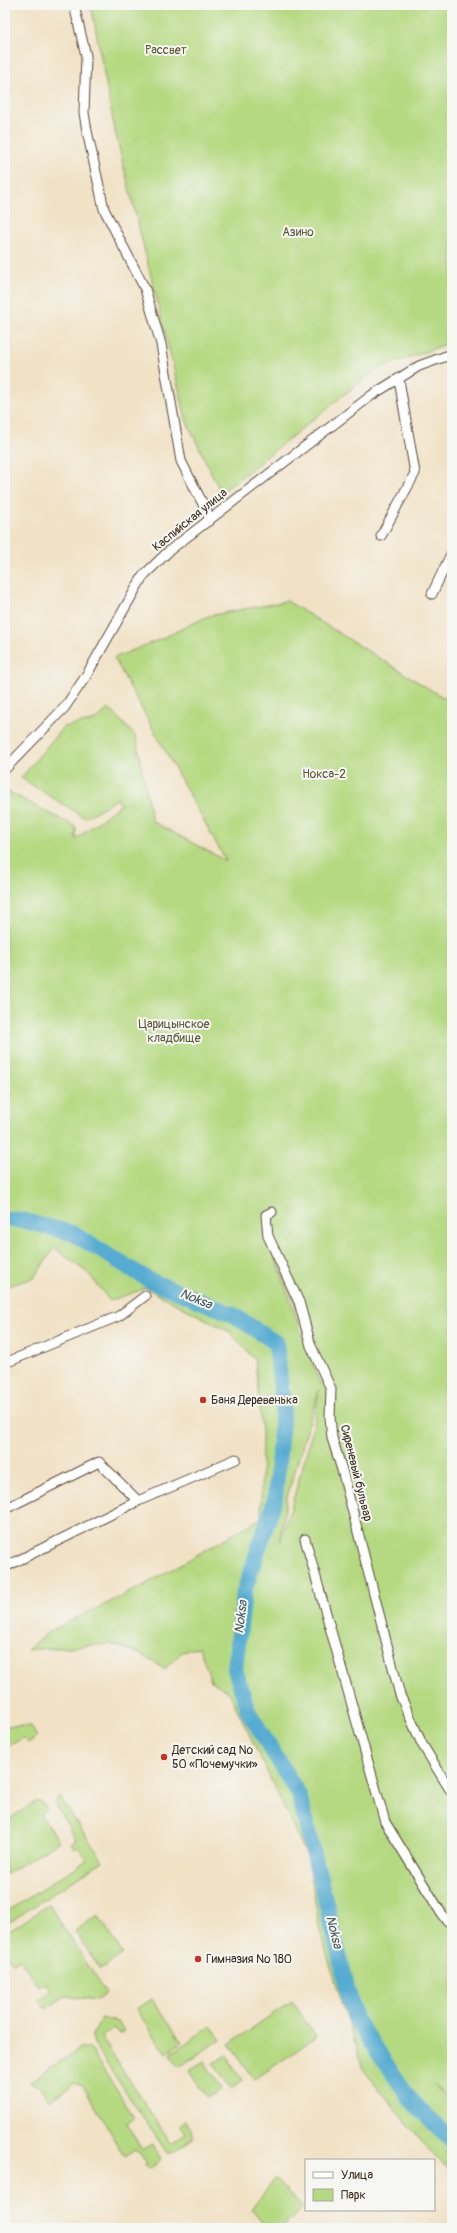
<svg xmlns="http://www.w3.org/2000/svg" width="457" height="2233" viewBox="0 0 457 2233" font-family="Pangolin,sans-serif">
<rect width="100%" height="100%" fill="#f6f6f2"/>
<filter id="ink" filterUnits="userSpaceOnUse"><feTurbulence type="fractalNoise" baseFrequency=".025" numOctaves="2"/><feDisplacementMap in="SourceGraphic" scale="8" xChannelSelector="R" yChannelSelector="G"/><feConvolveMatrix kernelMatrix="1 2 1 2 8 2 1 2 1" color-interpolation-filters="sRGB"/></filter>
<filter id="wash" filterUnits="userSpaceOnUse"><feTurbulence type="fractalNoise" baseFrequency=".012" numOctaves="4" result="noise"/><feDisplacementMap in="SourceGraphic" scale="16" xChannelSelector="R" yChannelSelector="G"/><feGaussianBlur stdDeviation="0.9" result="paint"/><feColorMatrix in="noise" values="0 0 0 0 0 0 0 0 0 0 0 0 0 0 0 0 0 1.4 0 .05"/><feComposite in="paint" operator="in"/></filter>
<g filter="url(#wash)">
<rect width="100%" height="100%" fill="#f1e2c6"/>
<g fill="#b5d981" stroke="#788250" fill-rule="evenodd">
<polygon points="91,5 452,5 452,342 375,370 221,493 187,422 115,131"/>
<path d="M287 601 452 703V2101L433 2084 452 2106V2170L435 2157 363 2069 320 1932 308 1858 229 1692 211 1681 199 1647 182 1652 165 1669 138 1653 111 1644 27 1650 50 1631 141 1587 261 1518 262 1432 255 1360 230 1332 146 1288 110 1301 88 1273 54 1248 34 1278 5 1287V790L76 827V839L121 804 117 799 85 818 21 778 63 727 96 720 109 708 136 737 152 821 226 861 114 658 163 638 208 616ZM265 1229 323 1375 321 1384H320ZM319 1390 314 1425 291 1508 280 1541 287 1497Z"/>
<polygon points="5,1726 31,1726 37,1737 28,1743 23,1738 5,1748"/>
<polygon points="59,1796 103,1861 5,1925 5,1913 87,1860 78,1846 74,1848 71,1843 76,1840 54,1802"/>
<polygon points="35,1802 40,1802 45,1806 46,1810 40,1814 59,1841 5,1875 5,1822"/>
<polygon points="49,1905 106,1993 97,2000 65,1996 47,2008 44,2008 38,2000 50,1990 46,1983 38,1986 20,1959 12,1963 5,1951 5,1934"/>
<polygon points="98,1915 123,1954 100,1969 75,1931"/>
<polygon points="152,1999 182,2042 166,2053 136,2009"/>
<polygon points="292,2001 316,2037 254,2080 229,2044"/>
<polygon points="102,2018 118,2022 124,2031 119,2034 114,2028 101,2037 171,2143 185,2134 179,2125 185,2120 193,2133 193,2138 172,2153 167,2153 92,2042 92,2035"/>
<polygon points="211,2026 221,2039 179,2067 170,2054"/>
<polygon points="80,2048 86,2048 91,2051 133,2115 133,2117 126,2123 142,2149 152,2145 161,2160 150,2168 144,2165 147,2163 136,2149 125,2156 83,2086 74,2083 49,2101 39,2086 29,2082"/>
<polygon points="226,2055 243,2081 231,2089 214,2063"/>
<polygon points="204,2061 222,2089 207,2098 189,2070"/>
<polygon points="275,2178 303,2208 282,2228 266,2228 252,2210"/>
</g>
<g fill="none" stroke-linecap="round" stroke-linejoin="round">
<polyline stroke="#54abd1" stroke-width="16" points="5,1219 21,1220 72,1233 149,1280 232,1314 276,1343 283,1407 275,1499 244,1592 235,1669 248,1711 299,1795 355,2019 411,2100 452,2141"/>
</g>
</g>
<g filter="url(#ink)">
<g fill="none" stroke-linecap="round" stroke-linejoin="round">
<defs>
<g id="minor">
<polyline points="74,5 86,56 84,113 87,131 104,209 145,289 161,344 181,461 208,514 209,521"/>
<polyline points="381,536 415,473 399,380"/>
<polyline points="432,594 452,552"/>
<polyline points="5,769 65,707 86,676 143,576 170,550 372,395 419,366 452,354"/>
<polyline points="272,1212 266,1215 268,1236 299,1302 311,1346 331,1389 330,1417 332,1438 342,1470 400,1695 422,1744 452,1793"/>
<polyline points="5,1363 119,1316 145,1296"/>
<polyline points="5,1509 99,1462 138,1501"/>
<polyline points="305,1539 385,1822 443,1916 452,1925"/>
<polyline points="5,1567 138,1501 236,1459"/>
</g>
</defs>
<use href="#minor" stroke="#564637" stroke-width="11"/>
<use href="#minor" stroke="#fff" stroke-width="9"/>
</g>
</g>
<g fill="#c8321e" stroke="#f6f6f2" stroke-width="1.5">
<circle cx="203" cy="1400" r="4"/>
<circle cx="164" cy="1757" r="4"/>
<circle cx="198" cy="1959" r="4"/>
</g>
<g text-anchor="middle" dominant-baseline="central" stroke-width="4" stroke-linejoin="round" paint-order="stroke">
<g font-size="12" fill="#5a5637" stroke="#f6f6f2">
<text x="166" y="50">Рассвет</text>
<text x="298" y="232">Азино</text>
<text x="324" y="774">Нокса-2</text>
<text x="174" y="1024">Царицынское<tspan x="174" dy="14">кладбище</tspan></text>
</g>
<g font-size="12" fill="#3b2a1e" stroke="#f6f6f2">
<text transform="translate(190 520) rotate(-39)">Каспийская улица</text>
<text transform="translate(356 1473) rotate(76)">Сиреневый бульвар</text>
</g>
<g font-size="12" fill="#3b2a1e" stroke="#f6f6f2" text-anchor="start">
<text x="211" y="1400">Баня Деревенька</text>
<text x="172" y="1750">Детский сад №<tspan x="172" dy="14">50 «Почемучки»</tspan></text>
<text x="206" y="1959">Гимназия № 180</text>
</g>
<g font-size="13" font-style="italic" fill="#44575d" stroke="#f6f6f2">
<text transform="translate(196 1299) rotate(22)">Noksa</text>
<text transform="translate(241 1617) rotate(-83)">Noksa</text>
<text transform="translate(334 1932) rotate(76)">Noksa</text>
</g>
</g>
<rect width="457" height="2233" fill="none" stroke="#f6f6f2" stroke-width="20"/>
<rect x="305" y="2159" width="130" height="52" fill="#f6f6f2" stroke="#aba49d"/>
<rect x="313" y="2172" width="20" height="6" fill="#ffffff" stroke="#aba49d"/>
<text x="341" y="2179" font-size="12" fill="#3b2a1e">Улица</text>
<rect x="313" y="2189" width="20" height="12" fill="#b5d981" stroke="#aba49d"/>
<text x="341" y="2199" font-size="12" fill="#3b2a1e">Парк</text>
</svg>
